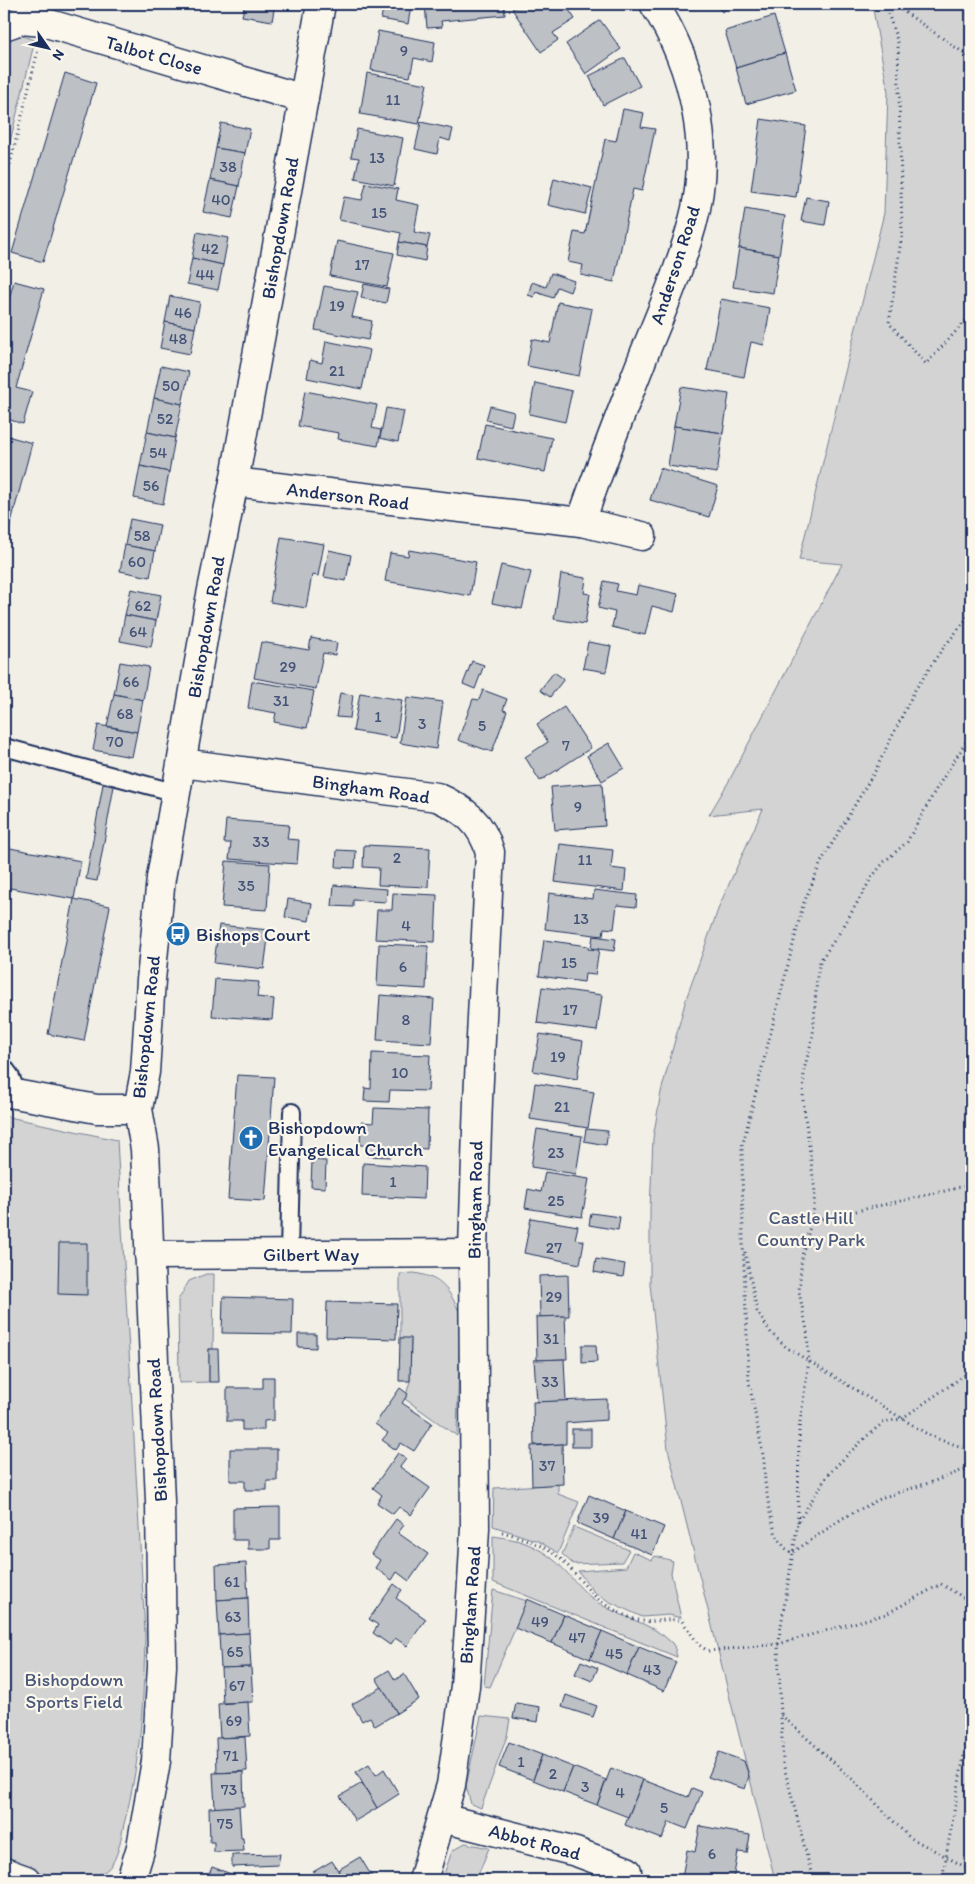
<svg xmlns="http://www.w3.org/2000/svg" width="975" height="1884" viewBox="0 0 975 1884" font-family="Itim,sans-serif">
<rect width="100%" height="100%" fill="#f2efe6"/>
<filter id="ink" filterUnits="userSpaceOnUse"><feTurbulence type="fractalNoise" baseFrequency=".02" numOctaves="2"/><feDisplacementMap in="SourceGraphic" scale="10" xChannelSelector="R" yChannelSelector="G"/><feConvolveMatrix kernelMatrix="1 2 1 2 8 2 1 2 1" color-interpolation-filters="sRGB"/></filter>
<g filter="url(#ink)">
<g fill="#d2d3d2" stroke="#768198">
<polygon points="872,4 971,4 971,1880 775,1880 668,1449 650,1284 650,1210 653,1138 661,1092 686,999 720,904 763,809 709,815 729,781 842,564 799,560 884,213 888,92"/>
<polygon points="19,35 35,40 4,166 4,41"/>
<path d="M4 1116 117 1140 145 1632C144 1697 141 1761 124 1824 121 1837 119 1853 112 1864 106 1874 92 1877 83 1880 63 1884 24 1866 4 1859Z"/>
<path d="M414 1273C441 1277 450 1290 460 1314L457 1436 405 1399 410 1381 411 1339 400 1338V1274Z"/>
<polygon points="206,1274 214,1274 213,1349 209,1349 209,1382 179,1383 178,1300 189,1281"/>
<polygon points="558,1484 558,1494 579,1502 558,1553 538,1541 493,1526 494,1488"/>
<polygon points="574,1527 629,1550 622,1562 573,1564 562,1554"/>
<path d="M493 1536C507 1538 521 1540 534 1547 559 1559 569 1577 588 1595 612 1617 650 1620 672 1643 675 1646 676 1653 677 1657L493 1582Z"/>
<polygon points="633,1552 652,1560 655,1556 673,1561 671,1573 681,1618 669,1615 642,1617 610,1602 594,1592 578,1571 626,1567"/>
<polygon points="493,1590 527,1601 490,1687 484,1686"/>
<polygon points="481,1716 510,1719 507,1736 481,1808 471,1804 466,1786"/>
<polygon points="465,1843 489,1848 476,1880 442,1880 452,1851"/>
</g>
<g fill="#bdc0c4" stroke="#1b2f5e">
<polygon points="245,4 275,4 272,21 242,16"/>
<polygon points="384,4 411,6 408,24 381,19"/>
<polygon points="425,4 504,4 505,15 441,21 442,27 427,28"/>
<polygon points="520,4 565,4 575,19 553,33 558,40 541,52 512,9"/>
<polygon points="716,4 734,4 722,12"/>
<polygon points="774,16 785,53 736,68 725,31"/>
<polygon points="600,20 621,49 586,74 566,44"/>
<polygon points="378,31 435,42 432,62 414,58 410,77 371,70"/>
<polygon points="785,53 796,90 746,104 736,68"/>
<polygon points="625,58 640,86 603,105 589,76"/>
<polygon points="65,73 96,83 43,262 12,253"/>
<polygon points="367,73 427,84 419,124 360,114"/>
<polygon points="623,109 644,113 641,127 655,129 642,191 633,189 614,282 581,275 583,265 568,262 574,232 585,234 605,139 616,141"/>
<polygon points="761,119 806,126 796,197 751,191"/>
<polygon points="421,122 453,129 450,141 440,138 437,154 415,149"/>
<polygon points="221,123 250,129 245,153 216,148"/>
<polygon points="357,129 403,138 394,186 355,178 359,158 351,157"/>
<polygon points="216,148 245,153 239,186 210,180"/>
<polygon points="554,178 592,188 585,214 548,205"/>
<polygon points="210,180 239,186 232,218 203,212"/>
<polygon points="366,183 398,189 396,200 419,205 414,232 430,235 427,247 399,242 401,233 339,220 344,197 362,200"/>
<polygon points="806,197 829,201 825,225 801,221"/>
<polygon points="745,209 785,216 779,255 739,248"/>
<polygon points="197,232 228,238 223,265 192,258"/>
<polygon points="337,241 394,253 387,287 330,276"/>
<polygon points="399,242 427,247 425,261 397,255"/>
<polygon points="739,248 779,255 773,293 733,287"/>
<polygon points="192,258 223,265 218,290 187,284"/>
<polygon points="551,273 574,281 570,292 557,287 553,298 536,292 534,297 528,295 532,282 546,287"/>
<polygon points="14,281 44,289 16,388 32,392 23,424 4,418 4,317"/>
<polygon points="364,284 389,289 386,303 361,298"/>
<polygon points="324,286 358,292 352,317 372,321 368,340 315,330"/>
<polygon points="170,296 200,302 195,328 165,322"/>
<polygon points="721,299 770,308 764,345 751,342 744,377 707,370"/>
<polygon points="558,302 592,309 579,376 527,366 532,339 550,343"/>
<polygon points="165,322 195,328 190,354 160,348"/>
<polygon points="326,341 370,350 362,389 307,378 310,360 322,363"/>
<polygon points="161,366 189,372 182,404 154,398"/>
<polygon points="535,383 572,391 565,422 529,414"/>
<polygon points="681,387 729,394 723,433 674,426"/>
<polygon points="305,391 377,405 372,428 381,430 378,446 338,439 339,433 298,426"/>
<polygon points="154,398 182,404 175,438 147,432"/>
<polygon points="490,406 514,412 511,426 486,420"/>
<polygon points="386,408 404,411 398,442 380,438"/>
<polygon points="485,424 552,438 545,472 478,458"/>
<polygon points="674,426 723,433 717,473 668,466"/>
<polygon points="147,432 175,438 169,472 140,466"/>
<polygon points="4,435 32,443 4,549"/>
<polygon points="140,466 169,472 163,504 134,498"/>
<polygon points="660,468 718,486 709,517 650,500"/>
<polygon points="130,519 160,525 155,551 125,545"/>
<polygon points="281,537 324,544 318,576 312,575 306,608 270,602"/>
<polygon points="125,545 155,551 150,577 120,571"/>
<polygon points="329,550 351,555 346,581 324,577"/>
<polygon points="409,550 476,562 470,596 385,581 390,553 408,556"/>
<polygon points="501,565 531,572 522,609 492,603"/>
<polygon points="561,574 586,578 584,593 590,594 585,624 554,619"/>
<polygon points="604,581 618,584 616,591 636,595 638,585 678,594 674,612 652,606 645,635 612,627 615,612 598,608"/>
<polygon points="131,589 161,595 156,621 125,615"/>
<polygon points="125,615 156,621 151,647 120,641"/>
<polygon points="311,638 337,643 335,655 323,653 316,689 254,678 261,642 309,650"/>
<polygon points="588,642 611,646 606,672 583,668"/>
<polygon points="472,661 484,665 475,689 463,684"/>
<polygon points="120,662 149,667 143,700 114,694"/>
<polygon points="554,672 564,679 550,697 540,690"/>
<polygon points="252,681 314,691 307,728 274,722 276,713 248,708"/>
<polygon points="483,690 507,699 503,710 507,711 492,752 458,740 473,699 479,700"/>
<polygon points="340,693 353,695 350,718 336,717"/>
<polygon points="360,693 402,700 396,738 353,731"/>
<polygon points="114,694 143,700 137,732 107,726"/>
<polygon points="407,697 443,702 436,749 400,743"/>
<polygon points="564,707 591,748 540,781 525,757 548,742 537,724"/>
<polygon points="98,725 137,732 132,757 93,750"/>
<polygon points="609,743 624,768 602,781 587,756"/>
<polygon points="602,783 605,826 555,830 551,787"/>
<polygon points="103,784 114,786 97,881 86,879"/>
<polygon points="226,820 289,825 287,839 299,840 297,864 229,859 231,843 224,843"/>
<polygon points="560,844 613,850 611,868 626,870 624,891 555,882"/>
<polygon points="364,845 430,848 428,887 378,885 379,868 363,867"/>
<polygon points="4,847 81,861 74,899 4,887"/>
<polygon points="337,850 356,851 355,868 336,867"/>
<polygon points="226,861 270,864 267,910 222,907"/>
<polygon points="334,885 387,889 386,902 353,900 353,907 332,906"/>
<polygon points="594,890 637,895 636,907 617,905 614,929 604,928 603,936 545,929 549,893 593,899"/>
<polygon points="393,893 437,895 435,942 375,939 377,910 392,910"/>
<polygon points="74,899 110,906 84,1041 48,1034"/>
<polygon points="288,899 312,903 309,921 285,917"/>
<polygon points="219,925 269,930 264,969 214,963"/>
<polygon points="593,936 616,939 614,951 591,948"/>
<polygon points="544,940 588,946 588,949 599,950 595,975 585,974 584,982 539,976"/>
<polygon points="379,944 428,946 426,989 377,986"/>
<polygon points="215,979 259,982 257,997 274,999 272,1020 212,1016"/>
<polygon points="542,987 602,995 597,1031 537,1023"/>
<polygon points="380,995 434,999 431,1043 377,1040"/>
<polygon points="540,1034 583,1041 577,1079 533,1071"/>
<polygon points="372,1053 430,1055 428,1091 390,1090 389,1102 364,1101 365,1088 371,1089"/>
<polygon points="237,1075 274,1077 265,1201 228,1199"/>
<polygon points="535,1083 594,1092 588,1128 530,1119"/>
<polygon points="374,1108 428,1110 427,1149 391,1147 391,1157 367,1156 367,1145 360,1145 361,1122 373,1123"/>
<polygon points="537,1129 582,1136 576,1174 531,1167"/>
<polygon points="586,1129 608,1131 606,1145 584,1141"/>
<polygon points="312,1160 326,1161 325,1188 311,1187"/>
<polygon points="363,1163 425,1167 424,1199 362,1196"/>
<polygon points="545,1172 589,1179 582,1217 525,1208 528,1189 541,1192"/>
<polygon points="591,1213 620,1217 618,1230 589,1225"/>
<polygon points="531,1218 578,1226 575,1239 584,1241 580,1264 524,1253"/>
<polygon points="59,1243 87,1243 87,1295 58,1294"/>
<polygon points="596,1259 625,1264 623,1277 594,1272"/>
<polygon points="568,1275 569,1316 540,1317 539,1276"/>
<polygon points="223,1297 293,1299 292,1334 222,1333"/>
<polygon points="327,1302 397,1304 396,1339 326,1337"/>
<polygon points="565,1316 567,1359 537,1360 536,1317"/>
<polygon points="298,1334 316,1334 316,1348 298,1347"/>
<polygon points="400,1338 411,1338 410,1381 399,1381"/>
<polygon points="582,1345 596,1345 597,1362 582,1363"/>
<polygon points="209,1349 218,1349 219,1382 209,1382"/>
<polygon points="564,1359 566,1401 537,1402 534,1360"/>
<polygon points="263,1377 274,1377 274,1420 264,1421 264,1430 242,1430 242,1421 227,1421 227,1388 263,1388"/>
<polygon points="400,1388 408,1394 402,1403 432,1423 414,1451 401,1443 396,1450 382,1440 388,1433 375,1424"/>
<polygon points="607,1399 607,1420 566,1423 566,1444 534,1445 533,1402"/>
<rect x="572" y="1429" width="19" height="18"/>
<polygon points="562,1444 563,1484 532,1486 531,1446"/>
<polygon points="230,1449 277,1449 277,1481 267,1481 267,1490 245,1490 245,1481 230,1481"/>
<polygon points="398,1453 406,1459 400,1467 430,1488 411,1515 399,1507 393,1514 377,1503 382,1495 373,1488"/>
<polygon points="589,1495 626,1511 614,1539 577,1523"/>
<polygon points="280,1507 280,1540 270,1540 270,1549 248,1549 248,1540 233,1540 233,1508"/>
<polygon points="626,1511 664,1527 652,1555 614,1539"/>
<polygon points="396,1519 404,1525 398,1533 428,1554 409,1581 397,1572 392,1580 375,1568 380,1560 371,1554"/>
<polygon points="246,1563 248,1598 217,1600 216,1565"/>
<polygon points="394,1584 402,1590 396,1598 426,1619 407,1646 395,1638 390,1645 373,1633 378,1625 369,1619"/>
<polygon points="248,1598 249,1633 219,1635 217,1600"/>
<polygon points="527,1599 564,1615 552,1643 515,1628"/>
<polygon points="564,1615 602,1631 590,1659 552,1643"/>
<polygon points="602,1631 639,1647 627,1675 590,1659"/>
<polygon points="249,1633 251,1667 221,1668 219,1635"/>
<polygon points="639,1647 676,1662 664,1691 627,1675"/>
<polygon points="581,1661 598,1668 592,1681 575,1674"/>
<polygon points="251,1667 253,1702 223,1703 221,1668"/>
<polygon points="389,1670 395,1680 404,1674 419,1699 397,1713 376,1678"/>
<polygon points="382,1687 397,1713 375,1726 370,1717 362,1721 352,1704"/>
<polygon points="566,1695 597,1706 593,1717 562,1707"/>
<polygon points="248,1702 250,1736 220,1738 218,1704"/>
<polygon points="516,1703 540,1707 538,1722 513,1718"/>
<polygon points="245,1737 247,1771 217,1773 216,1738"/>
<polygon points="509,1742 542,1755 533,1780 499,1767"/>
<polygon points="719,1752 744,1761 749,1776 745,1789 708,1777"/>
<polygon points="542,1755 573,1767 563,1792 533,1780"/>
<polygon points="369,1764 376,1775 384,1769 399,1794 377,1808 356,1772"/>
<polygon points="573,1767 606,1780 597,1805 563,1792"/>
<polygon points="611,1768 643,1780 628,1817 597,1805"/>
<polygon points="243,1772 244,1806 215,1808 213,1773"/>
<polygon points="643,1780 688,1797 692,1788 702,1792 687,1829 669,1822 662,1839 625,1825"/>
<polygon points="362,1783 377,1808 355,1821 340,1796"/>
<polygon points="239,1806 241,1838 243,1838 244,1851 214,1852 214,1842 210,1842 209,1808"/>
<polygon points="700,1826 750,1835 747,1853 738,1852 733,1880 703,1880 682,1877 687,1850 695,1852"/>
<polygon points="280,1854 278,1865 232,1867 232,1855"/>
<polygon points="360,1857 374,1880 344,1880 338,1870"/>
<polygon points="332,1861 344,1880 319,1880 313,1872"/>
<polygon points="212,1867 242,1878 242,1880 207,1880"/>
<polygon points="483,1873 500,1880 480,1880"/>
</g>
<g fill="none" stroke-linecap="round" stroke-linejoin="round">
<defs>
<g id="service">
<polyline points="4,747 177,793"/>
<polyline points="4,1067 10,1075 18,1095"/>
<polyline points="289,1254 292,1112"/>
</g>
<g id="minor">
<polyline points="4,26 21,20 43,22 304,99"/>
<polyline points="234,482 581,522 642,536"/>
<path d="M581 522C600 465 623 409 645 352 662 311 680 268 692 225 713 150 695 68 654 4"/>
<path d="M182 763 437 797C464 809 482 823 490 852L478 1100 473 1249 475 1528 472 1583 465 1686 451 1785 423 1880"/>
<polyline points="4,1092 97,1109 138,1109"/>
<polyline points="149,1255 473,1253"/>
<polyline points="442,1818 576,1852 627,1871"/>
<polyline points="4,1872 26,1880"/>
<polyline points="131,1880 141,1847 156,1761 162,1666 160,1501 145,1149 138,1109 145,1072 151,980 161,878 209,605 234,482 321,4"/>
</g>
</defs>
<use href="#service" stroke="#1b2f5e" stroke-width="20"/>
<use href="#minor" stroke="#1b2f5e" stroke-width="31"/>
<g stroke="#1b2f5e" stroke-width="3" stroke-dasharray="1 4" stroke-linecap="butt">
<polyline points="885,4 898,43 902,233 889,323 926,364 971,315"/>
<polyline points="893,4 971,58"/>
<polyline points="4,189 38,50"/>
<polyline points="971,613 938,655 915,690 875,771 821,862 803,905 742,1147 743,1244 749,1382 764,1460 765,1482 770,1513 776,1535 785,1548 792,1553 843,1518 884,1497 932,1482 971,1467"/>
<polyline points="812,1221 971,1185"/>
<polyline points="745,1252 757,1311 771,1333 786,1347 932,1437 971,1450"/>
<polyline points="798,1522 799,1429 809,1361 807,1330 799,1292 802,1255 813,1216 815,1192 803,1100 804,1070 813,1035 817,977 820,961 842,929 872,877 884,862 907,842 935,791 971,734"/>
<path d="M502 1532C525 1538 547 1546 564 1562 580 1577 589 1595 608 1606 617 1612 633 1620 643 1621 657 1623 667 1617 682 1621L699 1645 708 1651 778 1644 886 1614 941 1584 971 1602"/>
<polyline points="781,1715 849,1776 909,1837 971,1870"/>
<polyline points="813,1880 783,1763 778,1644 798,1522 829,1473 867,1436 884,1422 901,1419 971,1371"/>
<polyline points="942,1880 971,1715"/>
</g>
<use href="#service" stroke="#fbf7ec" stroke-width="16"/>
<use href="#minor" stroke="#fbf7ec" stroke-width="28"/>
</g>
</g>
<defs>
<symbol id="bus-disc" viewBox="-11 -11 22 22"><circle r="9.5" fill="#1f6fb2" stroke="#fbf7ec"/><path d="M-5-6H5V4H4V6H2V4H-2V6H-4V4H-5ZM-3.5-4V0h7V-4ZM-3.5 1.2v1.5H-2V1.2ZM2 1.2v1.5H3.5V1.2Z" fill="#fff"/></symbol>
<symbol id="church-disc" viewBox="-11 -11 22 22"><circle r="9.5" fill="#1f6fb2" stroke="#fbf7ec"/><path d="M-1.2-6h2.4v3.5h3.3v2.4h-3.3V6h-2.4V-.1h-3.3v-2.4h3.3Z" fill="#fff"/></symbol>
</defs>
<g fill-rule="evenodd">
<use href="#bus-disc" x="164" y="920" width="28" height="28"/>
<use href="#church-disc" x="237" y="1124" width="28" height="28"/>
</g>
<g text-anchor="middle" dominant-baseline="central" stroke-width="4.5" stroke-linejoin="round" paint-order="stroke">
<g font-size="16" fill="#445378">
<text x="404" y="50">9</text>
<text x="393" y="99">11</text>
<text x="377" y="157">13</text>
<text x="228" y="166">38</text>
<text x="221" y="199">40</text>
<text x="379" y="212">15</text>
<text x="210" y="248">42</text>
<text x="362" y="264">17</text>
<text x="205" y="274">44</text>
<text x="337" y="305">19</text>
<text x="183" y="312">46</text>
<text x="178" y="338">48</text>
<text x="337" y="370">21</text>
<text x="171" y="385">50</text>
<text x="165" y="418">52</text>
<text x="158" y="452">54</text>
<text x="151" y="485">56</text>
<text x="142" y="535">58</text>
<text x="137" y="561">60</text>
<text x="143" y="605">62</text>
<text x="138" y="631">64</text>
<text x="288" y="666">29</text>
<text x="131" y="681">66</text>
<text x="281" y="700">31</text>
<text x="125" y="713">68</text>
<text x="378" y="716">1</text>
<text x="422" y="723">3</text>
<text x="482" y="725">5</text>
<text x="115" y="741">70</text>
<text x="566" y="745">7</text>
<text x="578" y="806">9</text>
<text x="261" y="841">33</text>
<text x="397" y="857">2</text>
<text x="585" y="859">11</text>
<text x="246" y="885">35</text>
<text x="581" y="918">13</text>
<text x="406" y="925">4</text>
<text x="569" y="962">15</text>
<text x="403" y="966">6</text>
<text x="570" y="1009">17</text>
<text x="406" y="1019">8</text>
<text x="558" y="1056">19</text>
<text x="400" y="1072">10</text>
<text x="562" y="1106">21</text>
<text x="556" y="1152">23</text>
<text x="393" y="1181">1</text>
<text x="556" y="1200">25</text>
<text x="554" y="1247">27</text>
<text x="554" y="1296">29</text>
<text x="551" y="1338">31</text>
<text x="550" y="1381">33</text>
<text x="547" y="1465">37</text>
<text x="601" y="1517">39</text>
<text x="639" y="1533">41</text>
<text x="232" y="1581">61</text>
<text x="233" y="1616">63</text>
<text x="540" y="1621">49</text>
<text x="577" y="1637">47</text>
<text x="235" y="1651">65</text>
<text x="614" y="1653">45</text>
<text x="652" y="1669">43</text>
<text x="237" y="1685">67</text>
<text x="234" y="1720">69</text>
<text x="231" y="1755">71</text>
<text x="521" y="1761">1</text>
<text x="553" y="1773">2</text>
<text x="585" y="1786">3</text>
<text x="229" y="1789">73</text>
<text x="620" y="1792">4</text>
<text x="664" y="1807">5</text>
<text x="225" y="1823">75</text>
<text x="712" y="1853">6</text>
</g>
<g font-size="19" fill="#1b2f5e" stroke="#fbf7ec">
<text transform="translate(154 55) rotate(16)">Talbot Close</text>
<text transform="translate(280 228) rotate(-80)">Bishopdown Road</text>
<text transform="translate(675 265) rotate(-72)">Anderson Road</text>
<text transform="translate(348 496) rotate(7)">Anderson Road</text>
<text transform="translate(206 627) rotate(-80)">Bishopdown Road</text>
<text transform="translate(371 789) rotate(8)">Bingham Road</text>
<text transform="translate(146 1027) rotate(-84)">Bishopdown Road</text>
<text transform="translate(475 1200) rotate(-89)">Bingham Road</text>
<text x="311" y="1254">Gilbert Way</text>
<text transform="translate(157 1430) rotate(-93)">Bishopdown Road</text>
<text transform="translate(470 1605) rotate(-86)">Bingham Road</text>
<text transform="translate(535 1842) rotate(15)">Abbot Road</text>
</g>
<g font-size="19" fill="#1b2f5e" stroke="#fbf7ec" text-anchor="start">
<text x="196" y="934">Bishops Court</text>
<text x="268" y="1127">Bishopdown<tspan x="268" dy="22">Evangelical Church</tspan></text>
</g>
<g font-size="19" fill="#49587b" stroke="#fbf7ec">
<text x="811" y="1217">Castle Hill<tspan x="811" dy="22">Country Park</tspan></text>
<text x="74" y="1679">Bishopdown<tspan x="74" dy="22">Sports Field</tspan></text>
</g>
</g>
<rect width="975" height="1884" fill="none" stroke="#fbf7ec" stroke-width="20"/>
<rect x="10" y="10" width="955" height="1864" fill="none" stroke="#1b2f5e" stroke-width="2" filter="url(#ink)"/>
<g transform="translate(48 48) rotate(124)" stroke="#fbf7ec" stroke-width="4" paint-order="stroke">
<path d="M0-4L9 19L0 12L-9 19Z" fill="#1b2f5e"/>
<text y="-8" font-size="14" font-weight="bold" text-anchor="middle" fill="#1b2f5e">N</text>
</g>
</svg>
